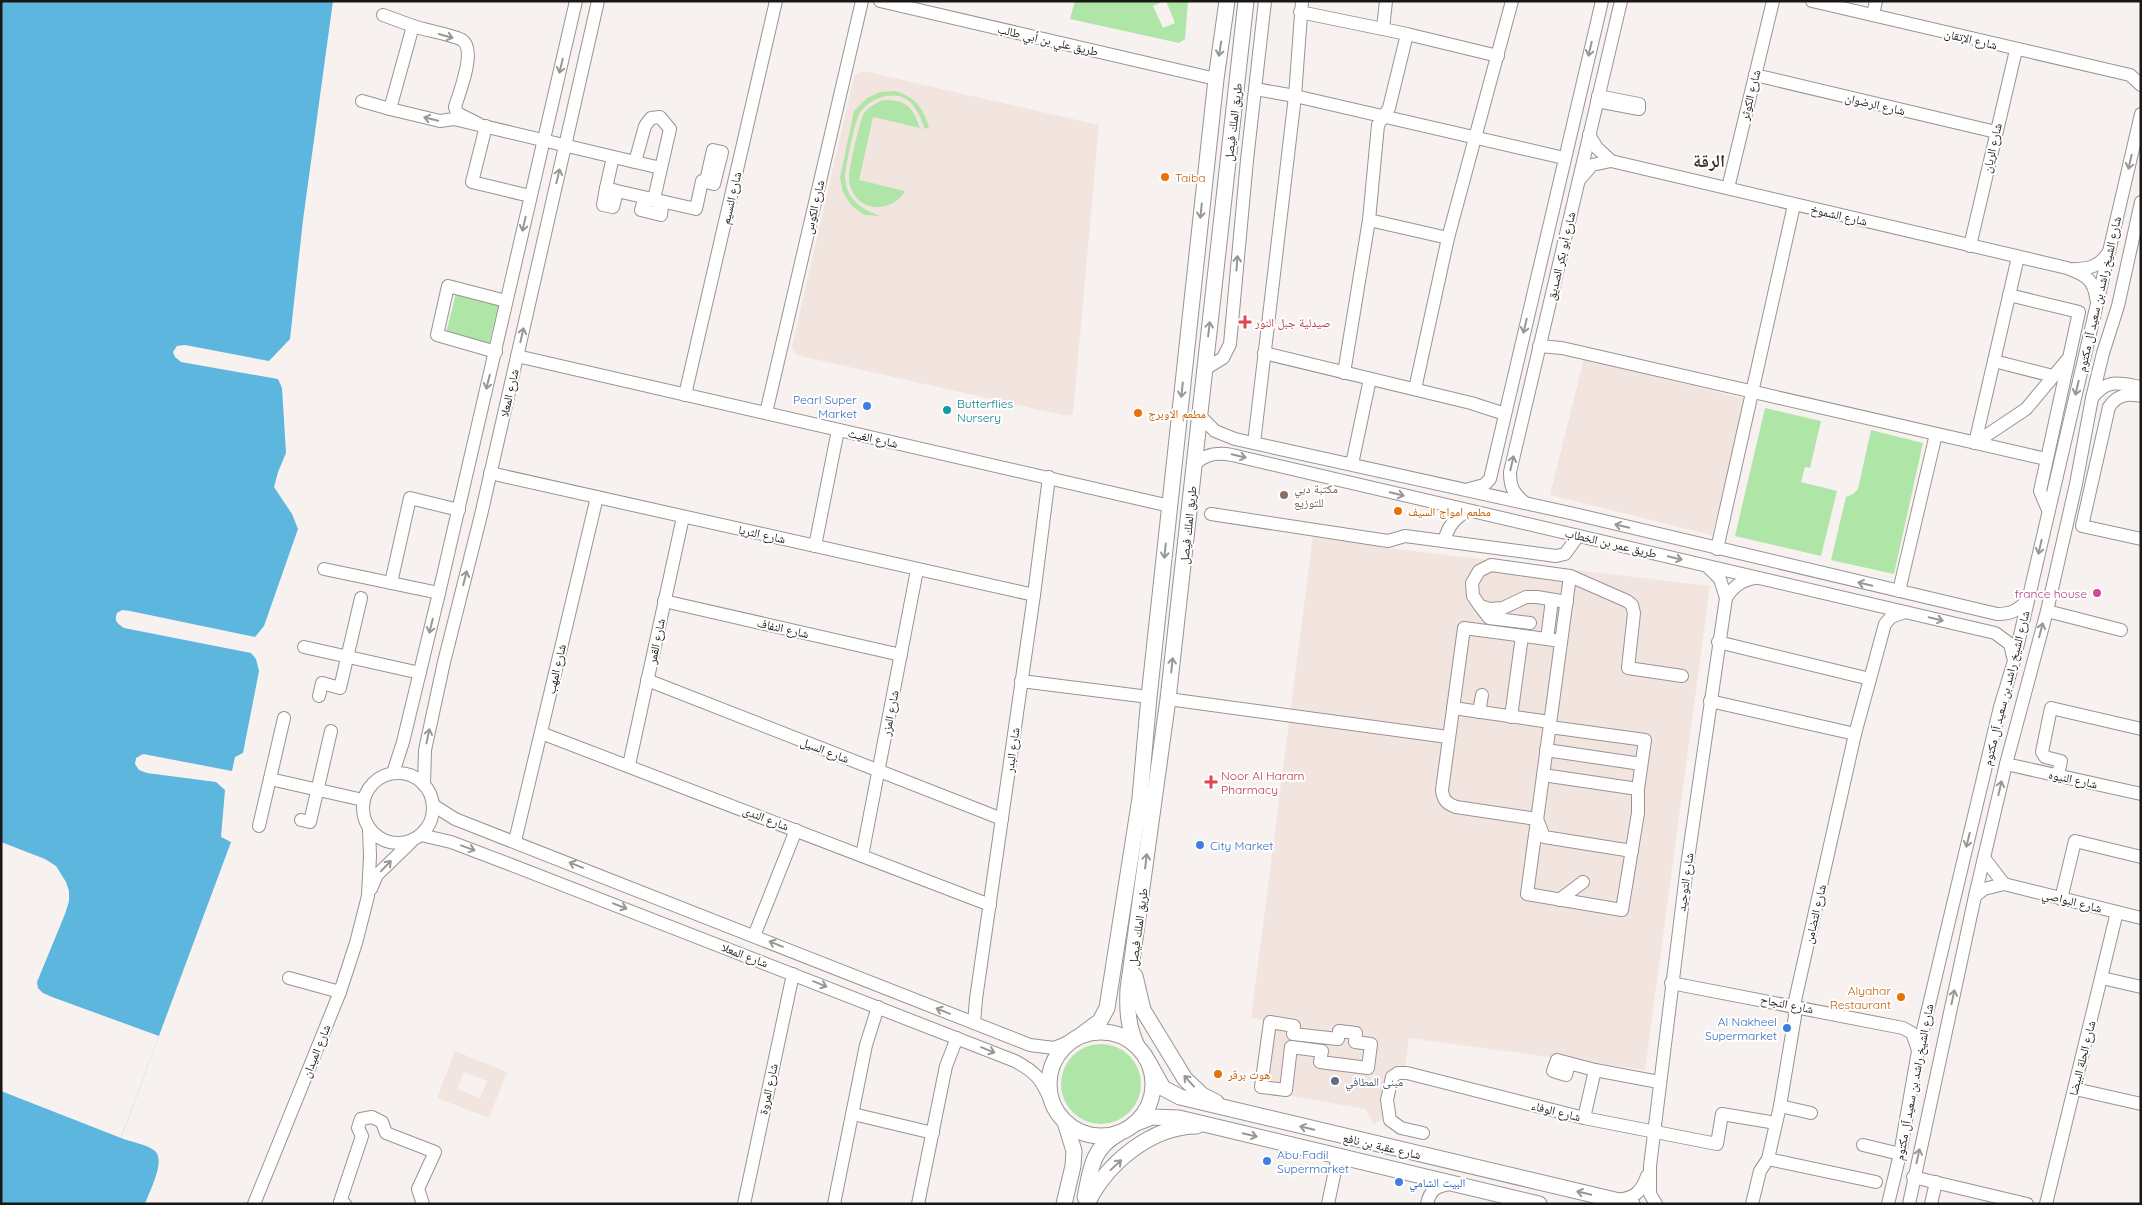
<svg xmlns="http://www.w3.org/2000/svg" width="2142" height="1205" viewBox="0 0 2142 1205" font-family="Quicksand,'Noto Naskh Arabic',sans-serif">
<rect width="100%" height="100%" fill="#f7f2f0"/>
<g fill="#f2e4df" fill-rule="evenodd">
<polygon points="863,71 1099,125 1073,414 1068,416 1053,413 796,355 792,347 854,76"/>
<polygon points="1584,359 1746,399 1712,535 1550,495"/>
<polygon points="1313,535 1387,548 1710,586 1645,1070 1409,1038 1405,1066 1398,1065 1389,1115 1374,1124 1365,1109 1258,1090 1267,1020 1251,1018"/>
<path d="M455 1051 507 1072 489 1118 437 1098ZM464 1072 487 1081 480 1098 457 1089Z"/>
</g>
<g fill="#afe5a7">
<polygon points="1075,1 1164,1 1153,6 1163,28 1175,23 1166,1 1188,1 1185,39 1179,43 1070,19"/>
<path d="M896 91C917 99 922 106 929 127L925 129C921 119 918 110 910 102 896 89 870 97 860 113 855 120 846 165 845 176 845 181 846 187 848 191 854 205 867 211 880 216L864 215 851 205 843 192 840 178 854 111 867 98 880 92Z"/>
<path d="M882 100C906 99 913 107 920 128L873 117 859 180 905 191C893 212 860 214 851 188 849 185 849 180 849 177 849 168 860 119 864 113 869 107 875 104 882 100Z"/>
<polygon points="456,293 499,304 489,344 446,333"/>
<polygon points="1765,408 1821,421 1810,468 1805,467 1801,482 1837,491 1821,556 1735,536"/>
<polygon points="1871,430 1923,443 1894,574 1831,560 1846,497 1853,494 1858,489"/>
<circle cx="1101" cy="1084" r="40"/>
</g>
<path fill="#5cb6dd" d="M1 1H333L303 220 290 339 269 361 185 345 177 346 173 352 175 357 181 362 278 379 282 388 286 453 278 472 274 487 292 514 298 529 264 626 255 637 130 611 122 610 117 613C114 621 117 623 124 628L251 653 256 659 259 671 243 753 235 757 232 771 143 754 136 758 135 764 139 770 147 773 216 782 225 790 221 837 231 842 121 1138C131 1142 146 1144 155 1151 166 1161 149 1192 145 1204H1Z"/>
<polygon fill="#f7f2f0" points="1,842 45,859 56,866 66,882 69,891 69,901 65,914 37,982 38,988 43,993 52,997 159,1036 121,1138 1,1091"/>
<g fill="none" stroke-linecap="round" stroke-linejoin="round">
<defs>
<g id="minor">
<polyline points="880,1 1216,79"/>
<polyline points="1812,1 2130,75 2141,85"/>
<polyline points="1300,12 1407,34 1498,56"/>
<polyline points="383,15 413,26"/>
<polyline points="1873,15 1876,1"/>
<polyline points="1383,29 1386,1"/>
<polyline points="1755,75 1996,132"/>
<polyline points="1255,89 1295,96 1564,158"/>
<polyline points="362,101 390,109"/>
<polyline points="1597,101 1639,109 1639,104 1598,96"/>
<path d="M479 124 457 113 455 107C459 93 477 50 462 40 454 35 424 30 413 26L390 109 440 121 454 119 635 162 645 126 651 118 660 117 670 129 654 199 643 203 641 210 661 215 662 207 654 199"/>
<polyline points="486,126 472,182 530,196"/>
<path d="M1589 135 1597 148 1611 161 2067 268C2085 275 2094 279 2096 298"/>
<polyline points="635,162 661,168"/>
<polyline points="1580,179 1592,165 1611,161"/>
<polyline points="606,188 613,157"/>
<polyline points="1728,188 1773,1"/>
<polyline points="617,191 613,207 603,205 606,188 617,191 696,209 702,181 714,184 722,152 713,150 706,181"/>
<polyline points="1369,220 1448,238"/>
<polyline points="1970,246 2016,50"/>
<path d="M2074 269C2089 269 2100 266 2108 253"/>
<polyline points="2009,295 2079,312 2040,491 2048,510"/>
<polyline points="1539,346 1562,348 2046,459"/>
<polyline points="496,352 437,335 448,286 506,301"/>
<polyline points="1264,353 1471,403 1505,414"/>
<polyline points="517,356 1170,506"/>
<polyline points="1994,361 2053,376"/>
<polyline points="1205,369 1223,358 1230,344 1247,160 1265,1"/>
<polyline points="1344,373 1369,220 1378,125 1389,108 1407,34"/>
<polyline points="1415,389 1448,238 1512,1"/>
<polyline points="685,395 776,1"/>
<path d="M2141 396C2127 393 2117 395 2109 407L2082 526 2141 539"/>
<path d="M2092 398C2107 378 2119 383 2141 387"/>
<polyline points="766,413 862,1"/>
<path d="M1200 416 1215 431 1235 439 1570 513 1997 614C2012 614 2018 610 2028 600"/>
<polyline points="1254,443 1295,96 1302,1"/>
<polyline points="1975,443 2018,257"/>
<polyline points="1975,443 2026,409 2067,360"/>
<polyline points="1352,464 1370,379"/>
<path d="M1194 465C1205 454 1217 452 1232 455L1995 633 2010 644 2013 657"/>
<polyline points="490,473 1034,595"/>
<polyline points="1469,489 1484,485 1490,479 1602,1"/>
<path d="M1525 503C1513 493 1510 487 1510 472L1621 1"/>
<polyline points="1211,514 1388,541 1405,536 1556,556 1565,554 1578,536"/>
<path d="M1444 541C1448 527 1454 518 1468 511"/>
<polyline points="815,546 838,430"/>
<polyline points="1717,549 1794,205"/>
<polyline points="324,569 439,593"/>
<polyline points="391,583 410,498 459,510"/>
<polyline points="1899,591 1936,434"/>
<path d="M1726 598C1733 587 1741 580 1755 578"/>
<polyline points="664,601 901,655"/>
<polyline points="1567,602 1537,597 1526,597 1503,608 1490,609 1480,606 1473,596 1472,583 1479,571 1491,565 1570,576 1627,601 1632,605 1634,613 1628,668 1682,676"/>
<polyline points="1480,606 1489,618 1530,623"/>
<polyline points="2047,611 2121,630"/>
<polyline points="1547,639 1552,600"/>
<path d="M1561 641 1464 628 1442 790C1443 800 1447 804 1456 807L1537 819 1544 837 1632 851"/>
<polyline points="1718,642 1870,679"/>
<polyline points="304,647 420,673"/>
<polyline points="647,680 1002,819"/>
<polyline points="1021,681 1149,697"/>
<polyline points="319,696 322,683 340,688 361,598"/>
<polyline points="1168,699 1448,737"/>
<polyline points="1710,701 1855,734"/>
<polyline points="1453,708 1550,722"/>
<polyline points="1479,712 1482,695"/>
<polyline points="1511,717 1522,636"/>
<polyline points="1550,727 1645,740 1638,789 1638,813 1622,910 1527,894 1570,576"/>
<polyline points="541,733 990,905"/>
<polyline points="1546,750 1641,764"/>
<polyline points="2006,764 2141,794"/>
<polyline points="629,765 683,517"/>
<circle cx="398" cy="808" r="35"/>
<polyline points="393,773 403,742 439,593 576,1"/>
<polyline points="1543,775 1638,789"/>
<polyline points="2058,775 2061,761 2045,757 2042,752 2051,708 2141,729"/>
<polyline points="270,779 363,800"/>
<polyline points="424,785 425,750 444,662 481,515 598,1"/>
<polyline points="433,805 455,819 1030,1045 1054,1048 1071,1041"/>
<polyline points="301,820 310,822 331,731"/>
<polyline points="259,826 284,718"/>
<path d="M421 835 451 842 509 864 1015 1061C1037 1073 1041 1079 1051 1101"/>
<polyline points="515,841 597,497"/>
<polyline points="862,856 917,570"/>
<polyline points="1984,858 2004,884"/>
<polyline points="371,889 377,875 411,842"/>
<polyline points="1975,896 1984,889 2004,884 2141,918"/>
<polyline points="2061,899 2075,841 2141,857"/>
<polyline points="1559,900 1583,882"/>
<polyline points="754,936 796,830"/>
<polyline points="289,978 340,992"/>
<polyline points="2102,978 2141,987"/>
<polyline points="1671,983 1903,1028 1912,1033 1918,1050"/>
<polygon points="1270,1022 1294,1026 1293,1034 1338,1039 1339,1031 1356,1033 1355,1042 1371,1044 1368,1068 1320,1062 1322,1051 1291,1047 1286,1090 1261,1087"/>
<polyline points="974,1023 976,999 1034,595 1049,477"/>
<polyline points="1569,1063 1566,1075 1553,1071 1557,1060 1595,1070 1659,1082"/>
<polyline points="2075,1089 2141,1104"/>
<polyline points="1780,1106 1811,1113"/>
<polyline points="853,1114 933,1133"/>
<polyline points="1584,1118 1595,1070"/>
<polyline points="1423,1133 1401,1128 1390,1120 1387,1100 1392,1077 1398,1073 1407,1073 1584,1118 1717,1144 1722,1114 1776,1123"/>
<polyline points="1863,1145 1900,1154"/>
<polyline points="1768,1159 1876,1182"/>
<polyline points="1913,1177 2027,1204"/>
<path d="M1617 1200C1634 1198 1641 1193 1647 1176"/>
<polyline points="254,1204 340,992 356,943 368,896 370,856 369,829"/>
<polyline points="345,1204 340,1202 362,1136 358,1128 361,1119 372,1117 382,1122 386,1133 435,1152 418,1189 423,1204"/>
<polyline points="744,1204 793,974"/>
<polyline points="834,1204 866,1045 878,1007"/>
<polyline points="918,1204 946,1066 957,1038"/>
<polyline points="1328,1204 1338,1156"/>
<path d="M1427 1204C1430 1190 1436 1186 1450 1184"/>
<polyline points="1656,1204 1650,1194 1650,1166 1687,866 1726,598 1720,579 1708,567"/>
<polyline points="1752,1204 1760,1171 1768,1159 1780,1106 1795,1016 1794,1005 1855,734 1885,624 1891,617 1905,612"/>
<polyline points="1888,1204 1900,1154 1918,1051 2000,707 2014,661 2141,114"/>
<polyline points="1909,1204 1975,896 2006,764 2047,611 2076,484 2092,398 2103,353 2118,306 2141,202"/>
<polyline points="1931,1204 1936,1182"/>
<polyline points="2046,1204 2117,912"/>
</g>
<g id="major">
<polyline points="1135,976 1143,1010 1185,1079 1202,1095 1216,1102"/>
<circle cx="1101" cy="1084" r="52"/>
<polyline points="1081,1035 1100,1021 1107,1008 1140,798 1149,697 1216,79 1227,1"/>
<path d="M1137 1046C1128 1026 1127 1011 1128 989L1168 699 1246 1"/>
<polyline points="1149,1063 1163,1088 1180,1097 1632,1204"/>
<polyline points="1134,1124 1152,1117 1179,1118 1539,1204"/>
<path d="M1085 1197C1091 1170 1091 1149 1118 1134"/>
<polyline points="1064,1204 1073,1166 1074,1151 1065,1122"/>
<path d="M1087 1204C1106 1164 1151 1126 1197 1126"/>
</g>
</defs>
<use href="#minor" stroke="#999492" stroke-width="14"/>
<use href="#major" stroke="#999492" stroke-width="17"/>
<use href="#minor" stroke="#fff" stroke-width="12"/>
<use href="#major" stroke="#fff" stroke-width="15"/>
</g>
<defs><path id="oneway-shaft" d="M-6 0H5M1.5-3L5.5 0L1.5 3" fill="none" stroke-width="1.6" stroke-linecap="round" stroke-linejoin="round" transform="scale(1.25)"/></defs>
<g stroke="#989797">
<use href="#oneway-shaft" transform="translate(446 36) rotate(16)"/>
<use href="#oneway-shaft" transform="translate(1220 49) rotate(99)"/>
<use href="#oneway-shaft" transform="translate(1590 49) rotate(103)"/>
<use href="#oneway-shaft" transform="translate(561 66) rotate(104)"/>
<use href="#oneway-shaft" transform="translate(431 119) rotate(-166)"/>
<use href="#oneway-shaft" transform="translate(2130 162) rotate(103)"/>
<use href="#oneway-shaft" transform="translate(558 176) rotate(-77)"/>
<use href="#oneway-shaft" transform="translate(1201 211) rotate(96)"/>
<use href="#oneway-shaft" transform="translate(524 224) rotate(103)"/>
<use href="#oneway-shaft" transform="translate(1237 263) rotate(-86)"/>
<use href="#oneway-shaft" transform="translate(1525 326) rotate(103)"/>
<use href="#oneway-shaft" transform="translate(1209 329) rotate(-83)"/>
<use href="#oneway-shaft" transform="translate(522 335) rotate(-77)"/>
<use href="#oneway-shaft" transform="translate(488 382) rotate(104)"/>
<use href="#oneway-shaft" transform="translate(2077 388) rotate(103)"/>
<use href="#oneway-shaft" transform="translate(1182 390) rotate(96)"/>
<use href="#oneway-shaft" transform="translate(1239 456) rotate(13)"/>
<use href="#oneway-shaft" transform="translate(1512 463) rotate(-77)"/>
<use href="#oneway-shaft" transform="translate(1397 494) rotate(14)"/>
<use href="#oneway-shaft" transform="translate(1622 526) rotate(-166)"/>
<use href="#oneway-shaft" transform="translate(2040 547) rotate(103)"/>
<use href="#oneway-shaft" transform="translate(1165 551) rotate(96)"/>
<use href="#oneway-shaft" transform="translate(1675 558) rotate(13)"/>
<use href="#oneway-shaft" transform="translate(465 578) rotate(-76)"/>
<use href="#oneway-shaft" transform="translate(1865 584) rotate(-167)"/>
<use href="#oneway-shaft" transform="translate(1936 619) rotate(13)"/>
<use href="#oneway-shaft" transform="translate(431 626) rotate(104)"/>
<use href="#oneway-shaft" transform="translate(2041 630) rotate(-75)"/>
<use href="#oneway-shaft" transform="translate(1172 665) rotate(-84)"/>
<use href="#oneway-shaft" transform="translate(428 736) rotate(-78)"/>
<use href="#oneway-shaft" transform="translate(2000 788) rotate(-77)"/>
<use href="#oneway-shaft" transform="translate(1968 840) rotate(104)"/>
<use href="#oneway-shaft" transform="translate(468 848) rotate(20)"/>
<use href="#oneway-shaft" transform="translate(1146 861) rotate(-83)"/>
<use href="#oneway-shaft" transform="translate(576 865) rotate(-158)"/>
<use href="#oneway-shaft" transform="translate(386 866) rotate(-46)"/>
<use href="#oneway-shaft" transform="translate(620 906) rotate(21)"/>
<use href="#oneway-shaft" transform="translate(776 944) rotate(-158)"/>
<use href="#oneway-shaft" transform="translate(820 984) rotate(22)"/>
<use href="#oneway-shaft" transform="translate(1953 997) rotate(-78)"/>
<use href="#oneway-shaft" transform="translate(943 1011) rotate(-158)"/>
<use href="#oneway-shaft" transform="translate(988 1050) rotate(22)"/>
<use href="#oneway-shaft" transform="translate(1189 1081) rotate(-132)"/>
<use href="#oneway-shaft" transform="translate(1307 1128) rotate(-167)"/>
<use href="#oneway-shaft" transform="translate(1250 1135) rotate(13)"/>
<use href="#oneway-shaft" transform="translate(1918 1156) rotate(-78)"/>
<use href="#oneway-shaft" transform="translate(1116 1165) rotate(-43)"/>
<use href="#oneway-shaft" transform="translate(1584 1193) rotate(-167)"/>
</g>
<g fill="#e8710a" stroke="#fff" stroke-width="2">
<circle cx="1165" cy="177" r="5"/>
<circle cx="1138" cy="413" r="5"/>
<circle cx="1398" cy="511" r="5"/>
<circle cx="1901" cy="997" r="5"/>
<circle cx="1218" cy="1074" r="5"/>
</g>
<g fill="#e0444e" stroke="#fff" stroke-width="2">
<path d="M1242.5 314.5h5v5h5v5h-5v5h-5v-5h-5v-5h5z"/>
<path d="M1208.5 774.5h5v5h5v5h-5v5h-5v-5h-5v-5h5z"/>
</g>
<g fill="#3f7fe0" stroke="#fff" stroke-width="2">
<circle cx="867" cy="406" r="5"/>
<circle cx="1200" cy="845" r="5"/>
<circle cx="1787" cy="1028" r="5"/>
<circle cx="1267" cy="1161" r="5"/>
<circle cx="1399" cy="1182" r="5"/>
</g>
<circle fill="#0f9aa8" stroke="#fff" stroke-width="2" cx="947" cy="410" r="5"/>
<circle fill="#8d6e63" stroke="#fff" stroke-width="2" cx="1284" cy="495" r="5"/>
<circle fill="#d1479c" stroke="#fff" stroke-width="2" cx="2097" cy="593" r="5"/>
<circle fill="#5c6f8a" stroke="#fff" stroke-width="2" cx="1335" cy="1081" r="5"/>
<g text-anchor="middle" dominant-baseline="central" stroke-width="4" stroke-linejoin="round" paint-order="stroke">
<g font-size="12" fill="#1a1817" stroke="#fff">
<text transform="translate(1971 39) rotate(13)">شارع الإتقان</text>
<text transform="translate(1048 40) rotate(13)">طريق علي بن أبي طالب</text>
<text transform="translate(1750 95) rotate(-76)">شارع الكوثر</text>
<text transform="translate(1875 104) rotate(13)">شارع الرضوان</text>
<text transform="translate(1233 122) rotate(-83)">طريق الملك فيصل</text>
<text transform="translate(1992 148) rotate(-77)">شارع الريان</text>
<text transform="translate(731 198) rotate(-77)">شارع النسيم</text>
<text transform="translate(814 207) rotate(-77)">شارع الكوس</text>
<text transform="translate(1839 215) rotate(13)">شارع الشموخ</text>
<text transform="translate(1561 256) rotate(-77)">شارع أبو بكر الصديق</text>
<text transform="translate(2099 294) rotate(-77)">شارع الشيخ راشد بن سعيد آل مكتوم</text>
<text transform="translate(509 393) rotate(-77)">شارع المعلا</text>
<text transform="translate(873 438) rotate(13)">شارع الغيث</text>
<text transform="translate(1188 525) rotate(-84)">طريق الملك فيصل</text>
<text transform="translate(762 534) rotate(12)">شارع الثريا</text>
<text transform="translate(1611 543) rotate(13)">طريق عمر بن الخطاب</text>
<text transform="translate(783 628) rotate(13)">شارع النفاف</text>
<text transform="translate(656 641) rotate(-78)">شارع القمر</text>
<text transform="translate(556 669) rotate(-77)">شارع المهب</text>
<text transform="translate(2006 688) rotate(-76)">شارع الشيخ راشد بن سعيد آل مكتوم</text>
<text transform="translate(890 713) rotate(-79)">شارع المزر</text>
<text transform="translate(825 750) rotate(21)">شارع السيل</text>
<text transform="translate(1012 750) rotate(-82)">شارع البدر</text>
<text transform="translate(2073 779) rotate(12)">شارع النيوه</text>
<text transform="translate(766 818) rotate(21)">شارع الندى</text>
<text transform="translate(1685 882) rotate(-82)">شارع التوحيد</text>
<text transform="translate(2072 901) rotate(14)">شارع البواصي</text>
<text transform="translate(1815 914) rotate(-77)">شارع التضامن</text>
<text transform="translate(1138 927) rotate(-82)">طريق الملك فيصل</text>
<text transform="translate(745 955) rotate(21)">شارع المعلا</text>
<text transform="translate(1787 1004) rotate(11)">شارع النجاح</text>
<text transform="translate(316 1051) rotate(-68)">شارع الميدان</text>
<text transform="translate(2082 1058) rotate(-76)">شارع الحلة البيضا</text>
<text transform="translate(1914 1082) rotate(-79)">شارع الشيخ راشد بن سعيد آل مكتوم</text>
<text transform="translate(768 1089) rotate(-78)">شارع المروة</text>
<text transform="translate(1556 1111) rotate(14)">شارع الوفاء</text>
<text transform="translate(1382 1146) rotate(13)">شارع عقبة بن نافع</text>
</g>
<g font-size="12" fill="#c56008" stroke="#fff" text-anchor="start">
<text x="1175" y="177">Taiba</text>
<text x="1148" y="413">مطعم الاوبرج</text>
<text x="1408" y="511">مطعم امواج السيف</text>
<text x="1891" y="990" text-anchor="end">Alyahar<tspan x="1891" dy="14">Restaurant</tspan></text>
<text x="1228" y="1074">هوت برقر</text>
</g>
<g font-size="12" fill="#be3a42" stroke="#fff" text-anchor="start">
<text x="1255" y="322">صيدلية جبل النور</text>
<text x="1221" y="775">Noor Al Haram<tspan x="1221" dy="14">Pharmacy</tspan></text>
</g>
<g font-size="12" fill="#366cbe" stroke="#fff" text-anchor="start">
<text x="857" y="399" text-anchor="end">Pearl Super<tspan x="857" dy="14">Market</tspan></text>
<text x="1210" y="845">City Market</text>
<text x="1777" y="1021" text-anchor="end">Al Nakheel<tspan x="1777" dy="14">Supermarket</tspan></text>
<text x="1277" y="1154">Abu Fadil<tspan x="1277" dy="14">Supermarket</tspan></text>
<text x="1409" y="1182">البيت الشامي</text>
</g>
<g font-size="12" fill="#0d838f" stroke="#fff" text-anchor="start">
<text x="957" y="403">Butterflies<tspan x="957" dy="14">Nursery</tspan></text>
</g>
<g font-size="12" fill="#785e54" stroke="#fff" text-anchor="start">
<text x="1294" y="488">مكتبة دبي<tspan x="1294" dy="14">للتوزيع</tspan></text>
</g>
<g font-size="12" fill="#b23c85" stroke="#fff" text-anchor="end">
<text x="2087" y="593">france house</text>
</g>
<g font-size="12" fill="#4e5e75" stroke="#fff" text-anchor="start">
<text x="1345" y="1081">مبنى المطافي</text>
</g>
<g font-size="18" font-weight="bold" fill="#332f2d" stroke="#fff">
<text x="1709" y="160">الرقة</text>
</g>
</g>
<rect width="2142" height="1205" fill="none" stroke="#1a1817" stroke-width="5"/>
</svg>
